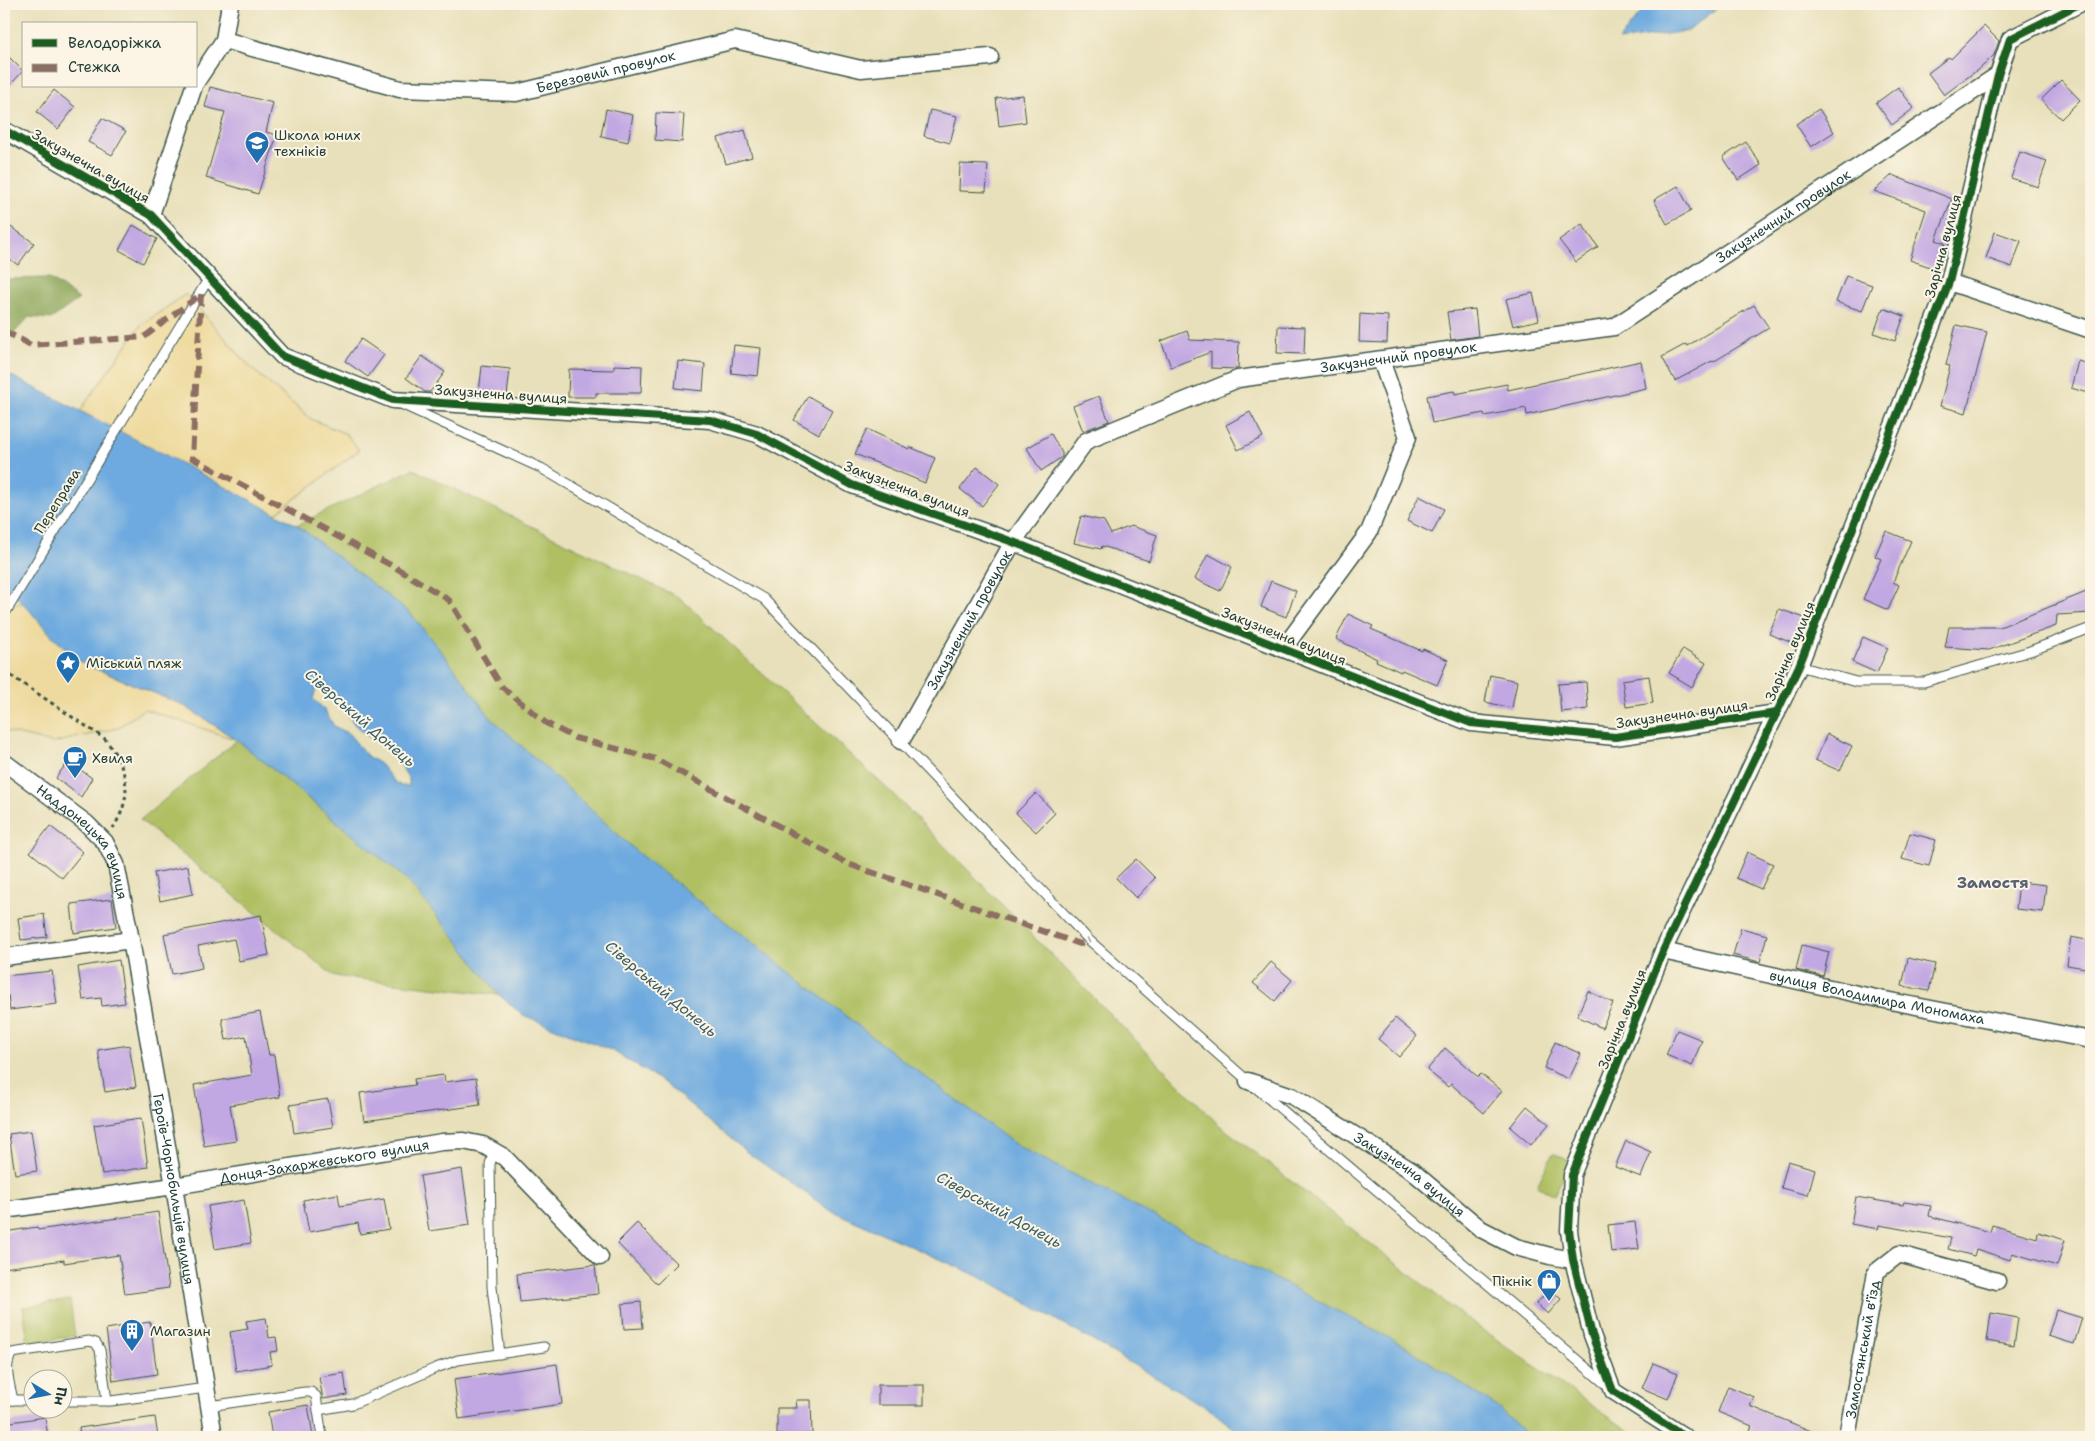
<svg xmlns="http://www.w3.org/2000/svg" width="2095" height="1441" viewBox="0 0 2095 1441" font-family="'Shantell Sans',sans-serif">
<rect width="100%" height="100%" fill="#fcf5e5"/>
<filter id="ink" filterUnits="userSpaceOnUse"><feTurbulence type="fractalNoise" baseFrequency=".02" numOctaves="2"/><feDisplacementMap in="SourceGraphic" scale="10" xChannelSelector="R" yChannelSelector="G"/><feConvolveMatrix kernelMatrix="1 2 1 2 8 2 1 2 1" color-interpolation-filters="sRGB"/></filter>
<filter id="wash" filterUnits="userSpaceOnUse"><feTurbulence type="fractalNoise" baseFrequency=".0096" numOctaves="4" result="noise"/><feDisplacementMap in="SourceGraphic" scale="20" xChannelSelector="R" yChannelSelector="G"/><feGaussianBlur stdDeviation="1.12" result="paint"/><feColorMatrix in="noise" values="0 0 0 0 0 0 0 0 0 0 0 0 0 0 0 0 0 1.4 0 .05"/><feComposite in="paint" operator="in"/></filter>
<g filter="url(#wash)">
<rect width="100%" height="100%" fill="#e8e0ba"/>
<g fill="#afbf62" stroke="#677e4b">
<polygon points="413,469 680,598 893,794 1218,1124 1468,1320 1638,1437 1530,1437 1494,1405 1405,1346 1016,1145 888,1049 639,854 491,718 452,665 411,614 297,525"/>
<polygon points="237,740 406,879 461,945 499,995 334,976 140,820"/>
<polygon points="1553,1153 1571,1162 1554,1195 1537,1186"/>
<polygon points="70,1300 75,1336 28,1343 23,1307"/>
</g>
<polygon fill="#8ba658" stroke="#557246" points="49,278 79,299 51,319 29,317 4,344 4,279"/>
<g fill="#eeda9e" stroke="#868c69">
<polygon points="186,294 251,368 311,419 346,434 359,450 275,514 80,411 140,326"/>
<polygon points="23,603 54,638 82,663 183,705 237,740 144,709 118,728 53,743 4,731 4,606"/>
</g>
<g fill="#6eaadf" stroke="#46748a" fill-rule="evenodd">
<polygon points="1648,4 1723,4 1687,31 1618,41"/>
<path d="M4 372 160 452 297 525 411 614 452 665 491 718 639 854 888 1049 1016 1145 1405 1346 1494 1405 1530 1437H1245L1208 1408 991 1282 830 1210 748 1153 663 1082 613 1051 523 1015 499 995 461 945 406 879 318 806 237 740 183 705 82 663 54 638 23 603 4 585ZM317 687H324L335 697 355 725 365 734 379 742 392 752 409 779V786H401L394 781 380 764 367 756 349 734 334 726 324 709 313 699Z"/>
</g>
<g id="blocks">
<g fill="#c2a8e2">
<polygon points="1984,26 1999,41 1994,55 1984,65 1944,95 1928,73 1949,57 1951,59"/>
<polygon points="4,52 23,71 4,92"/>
<polygon points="2061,80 2080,100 2061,119 2041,100"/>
<polygon points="210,87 273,103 266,132 277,135 258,194 206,178 225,112 205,107"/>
<polygon points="1898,87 1914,108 1892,125 1876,103"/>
<polygon points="54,90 75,107 58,129 37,112"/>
<polygon points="1023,95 1026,122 999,126 996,98"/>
<polygon points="606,109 633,115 628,142 601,136"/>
<polygon points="1819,109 1834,132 1811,147 1796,124"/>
<polygon points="930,110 957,116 950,143 924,136"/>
<polygon points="656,113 684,114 682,142 655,140"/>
<polygon points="102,118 126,131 112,155 88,142"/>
<polygon points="745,130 752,157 726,164 718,138"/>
<polygon points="1746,142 1761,165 1738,180 1723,157"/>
<polygon points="2020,152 2047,161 2038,187 2011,178"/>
<polygon points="960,164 988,165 986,192 959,191"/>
<polygon points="1892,175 1952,199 1936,240 1945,243 1936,269 1910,260 1926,210 1874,191"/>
<polygon points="1678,186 1691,211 1667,224 1654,200"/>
<polygon points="1582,224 1598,247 1576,262 1559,240"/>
<polygon points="133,225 157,239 143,263 119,250"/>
<polygon points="11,227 34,243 18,265 4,255 4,238"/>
<polygon points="1995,232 2021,241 2012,267 1986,258"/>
<polygon points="1846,276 1872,285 1862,311 1836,302"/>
<polygon points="1533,293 1539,320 1513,326 1506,299"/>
<polygon points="1754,305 1769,328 1713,362 1712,361 1675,381 1662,357 1686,344 1687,346"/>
<polygon points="1883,308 1904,316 1895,341 1874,333"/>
<polygon points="1475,309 1478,336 1451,340 1447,312"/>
<polygon points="1360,314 1388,316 1387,343 1359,342"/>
<polygon points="1956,325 1987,332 1966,413 1940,406 1950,366 1946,365"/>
<polygon points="1278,326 1305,327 1304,354 1277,353"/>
<polygon points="1187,331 1190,340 1239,342 1238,369 1211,368 1211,352 1171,367 1161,341"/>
<polygon points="361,339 384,355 368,377 345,361"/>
<polygon points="734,345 761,348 758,376 731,373"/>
<polygon points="422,356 445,372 430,392 425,392 406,378"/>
<polygon points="678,361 705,364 703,391 675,388"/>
<polygon points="1641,361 1646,388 1527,415 1526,408 1485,416 1484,413 1432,423 1427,396 1454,391 1455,394 1507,384 1508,390"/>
<polygon points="2078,361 2091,365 2091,394 2071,388"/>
<polygon points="614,365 642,366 641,393 596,393 596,397 568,397 569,369 614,370"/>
<polygon points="482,366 510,369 507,396 479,393"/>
<polygon points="808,396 832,410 819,434 794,420"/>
<polygon points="1099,396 1109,421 1083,431 1073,406"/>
<polygon points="1250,412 1263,437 1238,450 1226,425"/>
<polygon points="867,429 909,449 910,447 935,458 925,483 855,454"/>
<polygon points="1051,434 1062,453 1062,457 1041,471 1027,448"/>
<polygon points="977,467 999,484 982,506 960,489"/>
<polygon points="1419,496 1444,509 1432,533 1407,521"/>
<polygon points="1081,516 1104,521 1111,534 1131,526 1157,535 1149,561 1102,546 1101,549 1074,543"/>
<polygon points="1886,531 1911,541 1893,582 1899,585 1888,610 1863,599 1881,559 1875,556"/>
<polygon points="1208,554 1232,567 1220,591 1195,579"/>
<polygon points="1271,581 1296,591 1286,617 1261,607"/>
<polygon points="2091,590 2091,613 2057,615 2056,626 1989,650 1945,647 1949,627 2000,627"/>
<polygon points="1779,609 1805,618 1795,644 1769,634"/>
<polygon points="1348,614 1373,626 1371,629 1422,651 1423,649 1448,660 1437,685 1402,670 1401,672 1376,661 1377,659 1336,639"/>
<polygon points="1863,637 1888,648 1877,673 1852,662"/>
<polygon points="1683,649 1706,663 1692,687 1669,673"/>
<polygon points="1490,675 1517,681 1512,708 1485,702"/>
<polygon points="1649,676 1653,703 1626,707 1622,680"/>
<polygon points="1586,682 1588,709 1561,712 1558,684"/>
<polygon points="1827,734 1852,746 1840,771 1815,760"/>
<polygon points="68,761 92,778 81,797 56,778"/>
<polygon points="1036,793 1055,813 1036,832 1016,813"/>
<polygon points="50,826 83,852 62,878 30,852"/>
<polygon points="1910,833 1936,840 1929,866 1902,859"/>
<polygon points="1747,852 1773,864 1761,889 1736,878"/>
<polygon points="1136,859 1155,878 1136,898 1116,878"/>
<polygon points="188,866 193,894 160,901 154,873"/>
<polygon points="2019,882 2046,885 2043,912 2016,909"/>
<polygon points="112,899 116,927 74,933 71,904"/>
<polygon points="44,914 47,937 21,940 18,918"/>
<polygon points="261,915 269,955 239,961 234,939 198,946 202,968 172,974 164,934"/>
<polygon points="1741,928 1767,935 1760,962 1733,955"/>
<polygon points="2071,937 2091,941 2091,969 2067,965"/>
<polygon points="1802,945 1829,952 1823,976 1796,970"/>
<polygon points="1908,958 1935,964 1929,991 1902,986"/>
<polygon points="119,960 125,1003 102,1006 101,998 83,1000 78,967"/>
<polygon points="1271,962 1292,980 1275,1001 1253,983"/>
<polygon points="52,971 57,1004 10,1010 8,995 4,995 4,976"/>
<polygon points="1588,991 1613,1003 1602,1028 1577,1016"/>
<polygon points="260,1012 269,1055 274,1055 280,1097 230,1105 236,1141 204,1146 194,1085 252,1075 246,1036 226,1040 222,1019"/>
<polygon points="1395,1018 1417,1036 1399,1057 1378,1039"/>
<polygon points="1677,1030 1702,1040 1692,1066 1666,1055"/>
<polygon points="1555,1042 1581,1054 1569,1079 1544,1068"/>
<polygon points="129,1045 136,1087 105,1092 98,1050"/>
<polygon points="1445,1048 1478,1077 1481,1074 1502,1091 1484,1113 1451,1084 1448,1087 1427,1070"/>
<polygon points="444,1075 445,1082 476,1078 480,1105 364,1121 360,1093 415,1085 414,1079"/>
<polygon points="328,1099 333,1127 294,1133 290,1105"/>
<polygon points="1527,1106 1549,1124 1531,1145 1510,1127"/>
<polygon points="141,1118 148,1167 102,1174 94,1125"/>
<polygon points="31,1131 37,1171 15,1174 9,1134"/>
<polygon points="1626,1141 1651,1152 1641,1177 1615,1167"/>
<polygon points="1788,1161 1815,1169 1808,1195 1781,1188"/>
<polygon points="462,1169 470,1225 429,1231 420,1176"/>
<polygon points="338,1194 340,1206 384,1199 389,1229 360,1234 358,1223 309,1232 303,1200"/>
<polygon points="1856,1197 1903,1205 1904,1202 1931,1206 1929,1216 1990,1232 1992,1225 2037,1238 2038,1232 2065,1240 2057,1266 2012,1253 2010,1260 1976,1249 1974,1256 1948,1249 1951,1238 1879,1225 1878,1229 1851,1224"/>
<polygon points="244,1200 251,1243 215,1249 208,1206"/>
<polygon points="158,1212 169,1288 125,1294 119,1255 64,1263 64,1260 4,1268 4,1232 37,1227 38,1230"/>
<polygon points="1635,1222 1639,1249 1611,1252 1608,1225"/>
<polygon points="637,1223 677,1264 657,1284 617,1243"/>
<polygon points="595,1265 598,1294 520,1302 517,1274"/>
<polygon points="1550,1289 1561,1299 1548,1314 1536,1304"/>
<polygon points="641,1302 643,1328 624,1329 622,1304"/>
<polygon points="2056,1310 2082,1318 2074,1344 2048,1336"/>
<polygon points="1991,1313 2018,1318 2014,1346 1987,1341"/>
<polygon points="266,1318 269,1338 276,1337 278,1351 270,1352 272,1365 236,1371 230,1332 248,1329 246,1321"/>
<polygon points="150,1322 157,1374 113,1381 106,1329"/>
<polygon points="1653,1363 1678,1373 1668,1399 1642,1388"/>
<polygon points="557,1364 562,1404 459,1419 454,1379"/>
<polygon points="344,1373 347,1395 323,1399 319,1377"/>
<rect x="878" y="1385" width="46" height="20"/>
<polygon points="1728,1386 1754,1397 1750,1406 1826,1437 1747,1437 1752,1426 1718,1412"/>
<polygon points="796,1400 811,1400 812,1434 777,1435 777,1408 797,1408"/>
<polygon points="308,1405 313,1437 272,1437 268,1412"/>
<polygon points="45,1417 48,1437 4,1437 4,1423"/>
<polygon points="155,1417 158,1437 80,1437 79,1428"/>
</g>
</g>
</g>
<g filter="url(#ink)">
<use href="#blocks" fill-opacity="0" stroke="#3d5548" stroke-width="1"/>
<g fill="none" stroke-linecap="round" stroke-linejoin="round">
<defs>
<g id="lane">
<polyline points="403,405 541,468 764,599 1089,940 1248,1081 1609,1387"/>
<polyline points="4,615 209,278"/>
<polyline points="1799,666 1856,682 1924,682 2030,651 2091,628"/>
<polyline points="494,1151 490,1164 492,1287 500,1354"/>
<polyline points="4,1400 32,1400"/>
<path d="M13 1400C10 1384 3 1367 12 1353L89 1341 96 1343 100 1350 107 1401"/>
<polyline points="62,1401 111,1401 206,1388"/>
<polyline points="209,1406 305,1392 311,1392 316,1396 322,1437"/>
<polyline points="318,1410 353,1404 436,1368 458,1360 544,1347"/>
</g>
<g id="street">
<path id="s1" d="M224 40 400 89 516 93 735 40 861 69 990 57"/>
<polyline points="196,82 224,40 230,4"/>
<polyline points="4,130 151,215 282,356 393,400 710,420 757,434 852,485 1013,542 1471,723 1615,737 1777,713"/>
<polyline points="151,215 194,86"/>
<polyline points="1949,282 2091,330"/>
<polyline points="1283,649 1369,532 1408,437 1381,360"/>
<path id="s2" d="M901 741 1013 542 1086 441 1238 379 1614 327 1998 75"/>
<path id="s3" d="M4 762 86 823 105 842 116 864 131 940 174 1186 214 1437"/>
<path id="s4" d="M1663 951 1880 999 2091 1040"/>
<polyline points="4,957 131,940"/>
<path id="s5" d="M1248 1081 1292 1096 1412 1171 1481 1229 1516 1247 1550 1256 1573 1260"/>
<path id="s6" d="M4 1210 174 1186 442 1142 463 1141 483 1145 504 1157 600 1257"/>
<polyline points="1685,1437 1613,1391 1592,1335 1573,1260 1569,1230 1572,1175 1663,951 1799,666 1949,282 1998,75 2010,39 2079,4"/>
<path id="s7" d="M1847 1437 1876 1272 1899 1254 1997 1281"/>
</g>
</defs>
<use href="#lane" stroke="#3d5548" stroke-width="11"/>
<use href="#street" stroke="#3d5548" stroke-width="19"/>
<path stroke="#3d5548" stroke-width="3" stroke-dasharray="4 4" stroke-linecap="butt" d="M4 671 105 739C128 769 134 795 113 828"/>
<use href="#lane" stroke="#fff" stroke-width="9"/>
<use href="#street" stroke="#fff" stroke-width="16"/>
<g stroke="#8d6e63" stroke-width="6" stroke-dasharray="12 6" stroke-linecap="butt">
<polyline points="201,294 192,458 398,569 449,600 502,687 546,723 575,738 656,759 848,864 1080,944 1089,940"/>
<polyline points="4,331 31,345 144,337 201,294"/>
</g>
<defs>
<g id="cycleway">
<polyline points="4,130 151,215 282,356 393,400 710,420 757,434 852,485 1013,542 1471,723 1615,737 1777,713"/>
<polyline points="1685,1437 1613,1391 1592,1335 1573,1260 1569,1230 1572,1175 1663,951 1799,666 1949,282 1998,75 2010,39 2079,4"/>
</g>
</defs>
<use href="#cycleway" stroke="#fcf5e5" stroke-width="11"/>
<use href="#cycleway" stroke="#1b5e20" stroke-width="8"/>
</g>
</g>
<defs>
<symbol id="school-pin" viewBox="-11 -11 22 30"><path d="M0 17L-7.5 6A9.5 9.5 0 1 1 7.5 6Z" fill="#1f6fb2" stroke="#fcf5e5"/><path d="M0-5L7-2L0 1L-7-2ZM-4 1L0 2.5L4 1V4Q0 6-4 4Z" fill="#fff"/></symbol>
<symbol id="sight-pin" viewBox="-11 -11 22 30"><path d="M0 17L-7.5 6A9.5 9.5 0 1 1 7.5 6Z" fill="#1f6fb2" stroke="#fcf5e5"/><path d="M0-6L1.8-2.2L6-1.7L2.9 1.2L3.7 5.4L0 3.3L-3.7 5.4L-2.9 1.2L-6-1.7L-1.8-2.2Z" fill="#fff"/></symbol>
<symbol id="cafe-pin" viewBox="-11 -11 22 30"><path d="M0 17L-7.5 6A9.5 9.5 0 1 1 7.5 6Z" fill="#1f6fb2" stroke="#fcf5e5"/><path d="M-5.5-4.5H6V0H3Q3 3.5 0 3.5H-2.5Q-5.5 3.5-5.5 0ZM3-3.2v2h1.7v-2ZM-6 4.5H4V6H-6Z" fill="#fff"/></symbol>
<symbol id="shop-pin" viewBox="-11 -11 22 30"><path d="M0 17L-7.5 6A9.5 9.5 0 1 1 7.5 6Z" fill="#1f6fb2" stroke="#fcf5e5"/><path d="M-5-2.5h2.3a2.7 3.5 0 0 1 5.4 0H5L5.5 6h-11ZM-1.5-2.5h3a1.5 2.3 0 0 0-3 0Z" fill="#fff"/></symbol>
<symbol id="building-pin" viewBox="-11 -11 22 30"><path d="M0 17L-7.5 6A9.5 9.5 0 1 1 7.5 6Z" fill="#1f6fb2" stroke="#fcf5e5"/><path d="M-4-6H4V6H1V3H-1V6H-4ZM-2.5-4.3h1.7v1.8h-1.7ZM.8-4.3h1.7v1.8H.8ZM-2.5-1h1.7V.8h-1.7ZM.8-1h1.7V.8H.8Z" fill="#fff"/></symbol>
</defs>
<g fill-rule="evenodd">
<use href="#school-pin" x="243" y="129" width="28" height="38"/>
<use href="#sight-pin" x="54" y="649" width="28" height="38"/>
<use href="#cafe-pin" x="61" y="744" width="28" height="38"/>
<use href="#shop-pin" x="1535" y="1267" width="28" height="38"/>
<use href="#building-pin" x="118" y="1317" width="28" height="38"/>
</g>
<g text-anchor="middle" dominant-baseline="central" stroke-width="4" stroke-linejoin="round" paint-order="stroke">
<g font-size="14" fill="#1f3d34" stroke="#fcf5e5">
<text stroke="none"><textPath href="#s1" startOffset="391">Березовий провулок</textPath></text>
<text transform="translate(91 166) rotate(30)">Закузнечна вулиця</text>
<text stroke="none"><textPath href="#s2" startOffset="1099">Закузнечний провулок</textPath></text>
<text transform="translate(1943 246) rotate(-75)">Зарічна вулиця</text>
<text stroke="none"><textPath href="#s2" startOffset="679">Закузнечний провулок</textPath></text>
<text transform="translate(501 394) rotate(4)">Закузнечна вулиця</text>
<text transform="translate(907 489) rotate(21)">Закузнечна вулиця</text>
<text transform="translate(57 501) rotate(-58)">Переправа</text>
<text stroke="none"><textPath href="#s2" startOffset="139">Закузнечний провулок</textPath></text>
<text transform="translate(1284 636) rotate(22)">Закузнечна вулиця</text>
<text transform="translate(1790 651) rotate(-67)">Зарічна вулиця</text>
<text transform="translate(1682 714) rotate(-8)">Закузнечна вулиця</text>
<text stroke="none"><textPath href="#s3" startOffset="116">Наддонецька вулиця</textPath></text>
<text stroke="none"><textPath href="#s4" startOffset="219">вулиця Володимира Мономаха</textPath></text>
<text transform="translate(1622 1019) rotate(-68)">Зарічна вулиця</text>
<text stroke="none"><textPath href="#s6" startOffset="324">Донця-Захаржевського вулиця</textPath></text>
<text stroke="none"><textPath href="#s5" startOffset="188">Закузнечна вулиця</textPath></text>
<text stroke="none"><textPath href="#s3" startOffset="484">Героїв-Чорнобильців вулиця</textPath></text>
<text stroke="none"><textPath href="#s7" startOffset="89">Замостянський в'їзд</textPath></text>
</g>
<g font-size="14" fill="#1f3d34" stroke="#fcf5e5" text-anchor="start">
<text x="274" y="135">Школа юних<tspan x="274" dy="16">техніків</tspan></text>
<text x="86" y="663">Міський пляж</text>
<text x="92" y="758">Хвиля</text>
<text x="1532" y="1281" text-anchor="end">Пікнік</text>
<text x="150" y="1331">Магазин</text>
</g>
<g font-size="15" font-style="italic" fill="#375e67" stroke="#fcf5e5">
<text transform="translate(360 718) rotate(41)">Сіверський Донець</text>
<text transform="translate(661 989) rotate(40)">Сіверський Донець</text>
<text transform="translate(999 1210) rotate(29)">Сіверський Донець</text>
</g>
<g font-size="16" font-weight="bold" fill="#586271" stroke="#fcf5e5">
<text x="1993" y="882">Замостя</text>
</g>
</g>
<rect width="2095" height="1441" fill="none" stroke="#fcf5e5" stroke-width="20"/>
<rect x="22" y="22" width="175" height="65" fill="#fcf5e5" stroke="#a4ab9e"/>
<rect x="32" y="39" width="25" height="8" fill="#1b5e20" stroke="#a4ab9e"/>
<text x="68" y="48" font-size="15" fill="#1f3d34">Велодоріжка</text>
<rect x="32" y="64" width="25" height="8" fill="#8d6e63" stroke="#a4ab9e"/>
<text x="68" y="72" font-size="15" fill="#1f3d34">Стежка</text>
<g transform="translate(48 1394) rotate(100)"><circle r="24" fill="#fcf5e5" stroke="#a4ab9e"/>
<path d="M0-4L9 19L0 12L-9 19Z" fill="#1f6fb2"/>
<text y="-8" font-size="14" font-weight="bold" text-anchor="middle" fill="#1f3d34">Пн</text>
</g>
</svg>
